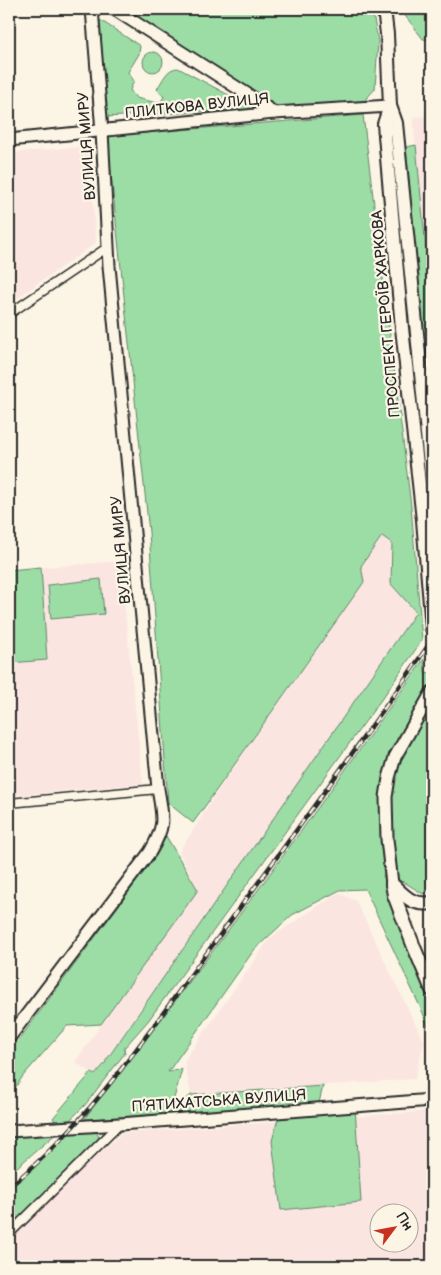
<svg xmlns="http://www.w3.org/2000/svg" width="441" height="1275" viewBox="0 0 441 1275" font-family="'Balsamiq Sans',sans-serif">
<rect width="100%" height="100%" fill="#fcf5e5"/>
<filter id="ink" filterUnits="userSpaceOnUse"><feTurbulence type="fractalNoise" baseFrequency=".02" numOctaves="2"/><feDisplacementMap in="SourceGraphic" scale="10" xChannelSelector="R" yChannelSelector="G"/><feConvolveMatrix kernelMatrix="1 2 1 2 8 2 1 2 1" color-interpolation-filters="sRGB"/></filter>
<g filter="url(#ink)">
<g fill="#fbe5e1" fill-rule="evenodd">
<polygon points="432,116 432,312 413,117"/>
<polygon points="89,146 96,243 9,304 9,153"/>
<polygon points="382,535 392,543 391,584 417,612 95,1075 75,1062 197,888 179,852 224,781 364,582 361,566"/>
<polygon points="120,561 143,784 9,796 9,570"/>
<polygon points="338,893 356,901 424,1042 415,1079 191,1095 184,1061 270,938"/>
<path d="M432 1111V1266H9V1235L122 1133ZM378 1212H408V1242H378Z"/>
</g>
<g fill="#9cdda6" stroke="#648468">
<polygon points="122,9 372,9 378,41 375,89 364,101 276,108"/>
<polygon points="402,9 432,9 432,40 423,39 403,13"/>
<path d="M100 20 140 46 139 54 128 72 134 81 130 90 136 98 158 103 161 101 164 97 157 89C163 80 167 68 178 68L255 109 105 117Z"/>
<circle cx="153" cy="62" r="10"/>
<polygon points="363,115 411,506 422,640 391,686 148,1021 124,1048 125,1053 85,1105 70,1120 55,1121 53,1118 91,1073 95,1075 106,1062 105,1062 416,612 391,584 392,543 382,536 361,566 364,582 193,823 168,803 149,532 107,136"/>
<path d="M389 128H392L432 558C416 415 404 271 389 128Z"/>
<polygon points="416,145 432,312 432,426 406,147"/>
<polygon points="41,567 47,660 9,663 9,570"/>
<polygon points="101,579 104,614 51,619 48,585"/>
<path d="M424 659 425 673 432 672V888L423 894 404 882 383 875 432 1008V1037L423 1013 365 889 340 890 292 915 254 950 168 1072 182 1069 170 1113 191 1095 323 1086 319 1103 119 1117 84 1119C202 969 314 815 424 659Z"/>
<polygon points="166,836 198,890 101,1024 67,1026 23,1076 9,1097 9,1053 157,854"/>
<polygon points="355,1106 361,1202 281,1210 272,1141 279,1115"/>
<polygon points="96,1131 98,1135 99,1140 9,1230 9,1187 42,1159 70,1132"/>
<polygon points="58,1132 9,1174 9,1136"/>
</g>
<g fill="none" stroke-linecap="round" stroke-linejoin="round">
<defs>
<g id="street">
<polyline points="9,314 108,247"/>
<polyline points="9,803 158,789"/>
<polyline points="9,1234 120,1124"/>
</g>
<g id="secondary">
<polyline points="114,9 247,94 274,113"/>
<polyline points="9,140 274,113 390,106"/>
<polyline points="392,884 387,839 386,797 389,778 395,757 432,692"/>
<path d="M9 1038 150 852C166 825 163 818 158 789L109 266 102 131 92 9"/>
<polyline points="9,1131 120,1124 432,1100"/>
</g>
<g id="primary">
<polyline points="384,9 387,34 390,106 396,123 432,484"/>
<polyline points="390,106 384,124 402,328 423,520 432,628"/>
<polyline points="392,884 394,895 414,947 432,990"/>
<path d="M392 884C405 896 412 906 432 903"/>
</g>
</defs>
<use href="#street" stroke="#2b2b2b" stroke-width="11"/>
<use href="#secondary" stroke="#2b2b2b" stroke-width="15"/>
<use href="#primary" stroke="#2b2b2b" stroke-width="16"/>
<use href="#street" stroke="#fcf5e5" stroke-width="8"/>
<use href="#secondary" stroke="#fcf5e5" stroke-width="11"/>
<use href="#primary" stroke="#fcf5e5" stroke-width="12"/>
<defs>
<path id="rail" d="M9 1187C90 1122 148 1033 209 950 284 847 360 745 432 640"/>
</defs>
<use href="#rail" stroke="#2b2b2b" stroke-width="4.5"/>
<use href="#rail" stroke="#fcf5e5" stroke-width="2.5" stroke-dasharray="8" stroke-linecap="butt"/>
</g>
</g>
<g text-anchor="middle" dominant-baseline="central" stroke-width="4.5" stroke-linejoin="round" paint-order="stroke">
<g font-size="15" fill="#2b2b2b" stroke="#fcf5e5">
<text transform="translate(197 106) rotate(-6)">ПЛИТКОВА ВУЛИЦЯ</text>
<text transform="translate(87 146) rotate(-94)">ВУЛИЦЯ МИРУ</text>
<text transform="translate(386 314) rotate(-95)">ПРОСПЕКТ ГЕРОЇВ ХАРКОВА</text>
<text transform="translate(121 550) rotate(-95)">ВУЛИЦЯ МИРУ</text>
<text transform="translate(219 1101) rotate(-4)">П’ЯТИХАТСЬКА ВУЛИЦЯ</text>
</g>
</g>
<rect width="441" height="1275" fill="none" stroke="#fcf5e5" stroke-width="30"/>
<rect x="15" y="15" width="411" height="1245" fill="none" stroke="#2b2b2b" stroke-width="2" filter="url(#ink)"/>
<g transform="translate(394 1228) rotate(58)"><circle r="24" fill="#fcf5e5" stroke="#a8a49b"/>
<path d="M0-4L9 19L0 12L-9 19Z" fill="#c8321e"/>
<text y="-8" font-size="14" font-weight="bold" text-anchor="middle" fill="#2b2b2b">Пн</text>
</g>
</svg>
